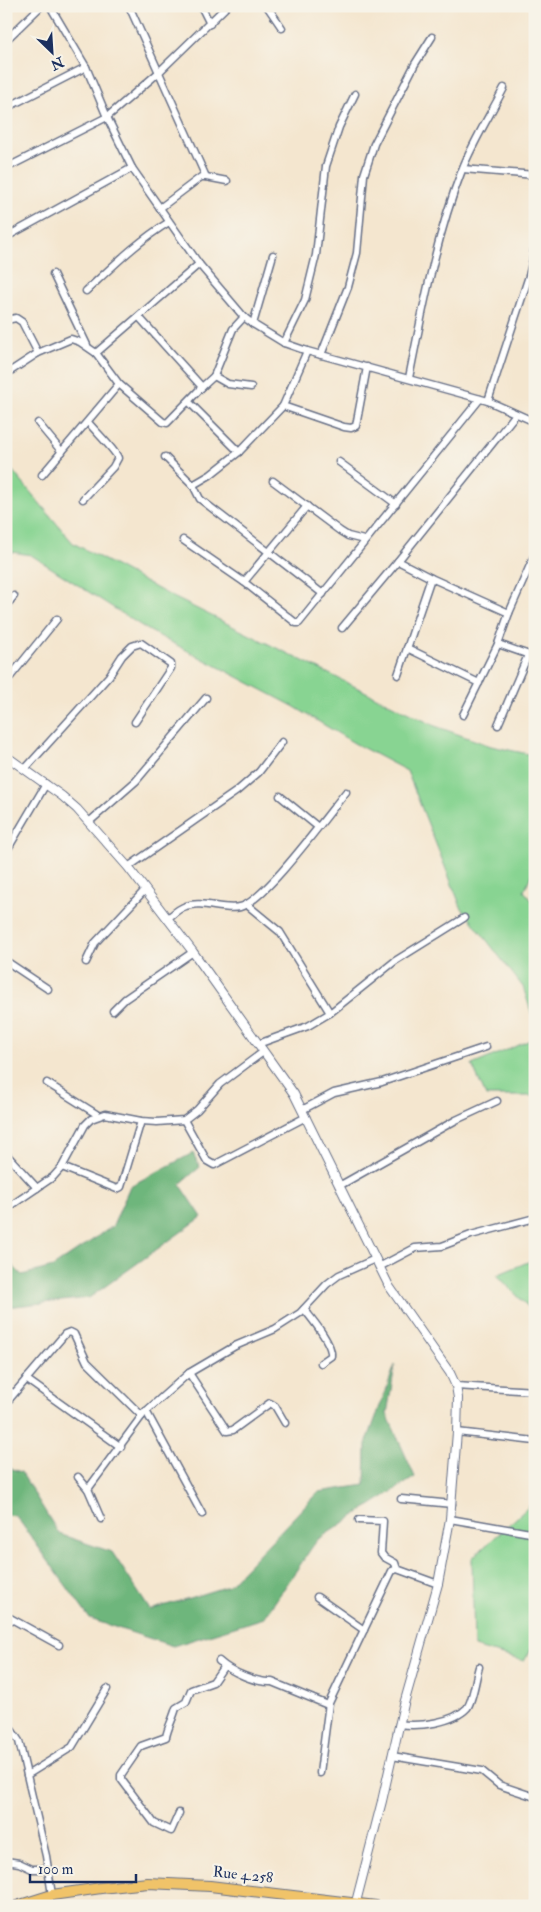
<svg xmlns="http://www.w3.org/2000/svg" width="541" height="1912" viewBox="0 0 541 1912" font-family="'IM FELL Double Pica',serif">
<rect width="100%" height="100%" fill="#f7f3e8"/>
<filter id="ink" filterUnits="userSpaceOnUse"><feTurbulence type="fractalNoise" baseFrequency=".02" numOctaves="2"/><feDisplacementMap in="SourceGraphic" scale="10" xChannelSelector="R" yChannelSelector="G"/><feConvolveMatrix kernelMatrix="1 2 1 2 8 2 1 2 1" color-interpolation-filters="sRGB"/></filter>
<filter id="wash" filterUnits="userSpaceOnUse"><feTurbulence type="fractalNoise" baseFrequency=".0096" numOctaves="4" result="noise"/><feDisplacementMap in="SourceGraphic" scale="20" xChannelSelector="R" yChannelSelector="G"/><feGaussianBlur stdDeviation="1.12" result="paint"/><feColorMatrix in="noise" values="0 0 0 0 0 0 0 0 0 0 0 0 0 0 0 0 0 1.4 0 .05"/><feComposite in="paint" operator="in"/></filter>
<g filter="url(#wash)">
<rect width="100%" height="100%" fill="#f4e6cf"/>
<g fill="#88d492" stroke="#528278">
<polygon points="6,463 73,543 169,595 435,726 491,746 528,754 535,750 535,866 524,891 535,904 535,1024 523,987 461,907 407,771 354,743 293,706 148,630 31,555 6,551"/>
<polygon points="535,1038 535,1096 486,1096 472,1065"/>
<polygon points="535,1259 535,1314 497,1275"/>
<polygon points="535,1501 535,1643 524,1661 474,1647 472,1558"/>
</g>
<g fill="#6eb67c" stroke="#44726d">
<polygon points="193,1153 200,1167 180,1184 202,1217 89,1298 6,1307 6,1259 22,1275 53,1267 113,1226 130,1186"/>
<polygon points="395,1365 387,1414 415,1477 317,1540 264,1618 173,1646 90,1619 16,1516 6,1515 6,1467 21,1472 59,1534 112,1552 150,1610 228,1586 318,1492 365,1485 366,1444"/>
</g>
</g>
<g filter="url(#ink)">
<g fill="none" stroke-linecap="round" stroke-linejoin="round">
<defs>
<g id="minor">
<polyline points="50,6 86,67 107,117 132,168 199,264 244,317 253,324 284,343 307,351 488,401 535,422"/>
<polyline points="129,6 206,177"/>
<polyline points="201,6 210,24"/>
<polyline points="267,6 282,28"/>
<polyline points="6,40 41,6"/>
<polyline points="6,108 86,67"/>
<polyline points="6,168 107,117 158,73 227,6"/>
<polyline points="463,169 535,175"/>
<polyline points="160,208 201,177 206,177 227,181"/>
<polyline points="6,237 132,168"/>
<polyline points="53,274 87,345"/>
<path d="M86 291C113 266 138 241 169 222"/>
<polyline points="139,317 202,387 214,376 233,329 244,317"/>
<polyline points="6,320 16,318 22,322 38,353"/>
<polyline points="253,324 273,255"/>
<polyline points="284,343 305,300 316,255 326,166 339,127 355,94"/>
<polyline points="96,353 199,264"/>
<polyline points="321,355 348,287 357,253 364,175 374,144 415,64 432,37"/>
<polyline points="6,374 38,353 71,339 80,342 96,353 119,384 42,475"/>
<polyline points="214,376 228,384 251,387"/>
<path d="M409 378C423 308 436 237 462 170 473 142 490 115 504 88"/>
<polyline points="119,384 163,422 167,423 202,387"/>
<polyline points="488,401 529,276 533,259 535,244"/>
<polyline points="189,402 239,452"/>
<polyline points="283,406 344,427 351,428 356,426 367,367"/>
<polyline points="38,423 62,452"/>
<polyline points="165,457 193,485 200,499 323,594"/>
<polyline points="339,462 396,504"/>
<polyline points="273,481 340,531 348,536 364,540"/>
<polyline points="193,485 210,475 239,452 283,406 307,351"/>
<path d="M83 499 113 467 118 458C115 450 95 431 88 422"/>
<polyline points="183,540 244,582 296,623 299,623 480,399"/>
<polyline points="398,561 431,578 509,613"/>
<polyline points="244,582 307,506"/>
<polyline points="6,606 14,596"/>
<polyline points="342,628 398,561 516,414"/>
<polyline points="498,644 535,657"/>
<polyline points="407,648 479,683"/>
<polyline points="398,675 431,578"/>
<polyline points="6,682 57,619"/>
<polyline points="463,715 498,644 509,613 535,554"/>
<polyline points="498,725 528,655"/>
<polyline points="25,769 109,676 122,656 132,646 141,643 171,664 171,668 135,722"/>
<polyline points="280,796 318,827"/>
<polyline points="89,822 136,781 206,698"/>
<polyline points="6,852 46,784"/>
<polyline points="128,867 237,791 259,772 282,742"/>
<polyline points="246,904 280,932 330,1013"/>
<path d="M167 919C173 914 179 908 186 906 203 900 222 911 240 907 265 901 327 815 346 792"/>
<polyline points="6,961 48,989"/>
<polyline points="86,962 95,943 145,890"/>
<polyline points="113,1011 125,999 193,952"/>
<polyline points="258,1044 308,1026 330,1013 395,961 464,918"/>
<polyline points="47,1083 98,1115"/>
<polyline points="302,1110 334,1093 382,1082 486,1047"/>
<polyline points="184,1120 207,1161 214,1165 306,1117"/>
<polyline points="6,1154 37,1188"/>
<polyline points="62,1167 117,1189 121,1187 141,1121"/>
<polyline points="339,1186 456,1120 497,1101"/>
<polyline points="6,1209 53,1177 62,1167 85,1125 91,1119 105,1114 141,1121 157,1122 184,1120 197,1110 220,1084 263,1052"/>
<polyline points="379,1267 415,1248 442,1246 471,1235 535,1218"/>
<path d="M304 1309C312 1319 333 1344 331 1356L321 1363"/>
<polyline points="189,1373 227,1431 233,1430 270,1403 275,1406 285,1423"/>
<polyline points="26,1379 121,1447"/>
<polyline points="456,1386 535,1391"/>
<polyline points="6,1390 14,1393"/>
<polyline points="6,1403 65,1334 70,1332 74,1334 87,1362 142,1416"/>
<polyline points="146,1411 202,1514"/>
<polyline points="457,1432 535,1441"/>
<polyline points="78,1477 88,1489 101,1519"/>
<polyline points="88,1489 144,1413 189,1373 235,1346 275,1329 300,1313 327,1284 339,1275 375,1259"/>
<polyline points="401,1499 452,1504"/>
<polyline points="450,1519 530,1533"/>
<polyline points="359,1520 383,1521 381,1553 384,1557 395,1563 397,1569"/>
<polyline points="317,1597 364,1630"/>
<polyline points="6,1620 10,1618 59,1645"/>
<path d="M219 1661C231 1672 256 1683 272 1682L328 1705"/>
<polyline points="6,1722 19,1741 46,1856 52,1895"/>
<path d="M399 1724C418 1727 453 1723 467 1708 473 1701 476 1676 479 1667"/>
<polyline points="392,1756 482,1771 499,1785 535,1797"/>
<polyline points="320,1773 329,1703 392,1571 397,1569 438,1584"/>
<polyline points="27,1775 72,1747 107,1689"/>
<path d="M179 1813 171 1831 154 1823 121 1779V1775L141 1746 166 1737C168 1727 173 1719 176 1708L186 1702 191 1690 213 1682 224 1666"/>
<polyline points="6,1861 19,1863 32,1869 48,1869"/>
</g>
<polyline id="tertiary" points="6,756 62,796 77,809 128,867 193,952 294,1094 389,1286 450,1373 456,1386 458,1398 457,1432 450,1519 438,1584 404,1704 382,1801 356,1902"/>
<polyline id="trunk" points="17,1906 52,1895 101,1888 148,1883 210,1886 376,1906"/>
</defs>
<use href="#minor" stroke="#676f86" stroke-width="9"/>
<use href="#tertiary" stroke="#676f86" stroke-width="10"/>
<use href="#trunk" stroke="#676f86" stroke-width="12"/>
<use href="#minor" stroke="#fff" stroke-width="6"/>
<use href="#tertiary" stroke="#fff" stroke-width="8"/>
<use href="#trunk" stroke="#f0c369" stroke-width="10"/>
</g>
</g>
<g text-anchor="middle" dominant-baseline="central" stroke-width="4.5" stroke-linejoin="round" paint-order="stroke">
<g font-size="15" fill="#1b2f5e" stroke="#f7f3e8">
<text transform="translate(243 1875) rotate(6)">Rue 4.258</text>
</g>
</g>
<rect width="541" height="1912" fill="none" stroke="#f7f3e8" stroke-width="25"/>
<g transform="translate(52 52) rotate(155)" stroke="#f7f3e8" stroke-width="4" paint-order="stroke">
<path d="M0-4L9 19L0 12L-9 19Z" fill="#1b2f5e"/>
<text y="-8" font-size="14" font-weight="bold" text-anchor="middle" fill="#1b2f5e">N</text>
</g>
<path d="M30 1874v8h106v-8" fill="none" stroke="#1b2f5e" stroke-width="2.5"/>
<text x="38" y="1874" font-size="15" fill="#1b2f5e" stroke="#f7f3e8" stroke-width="4" paint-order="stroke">100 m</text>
</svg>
